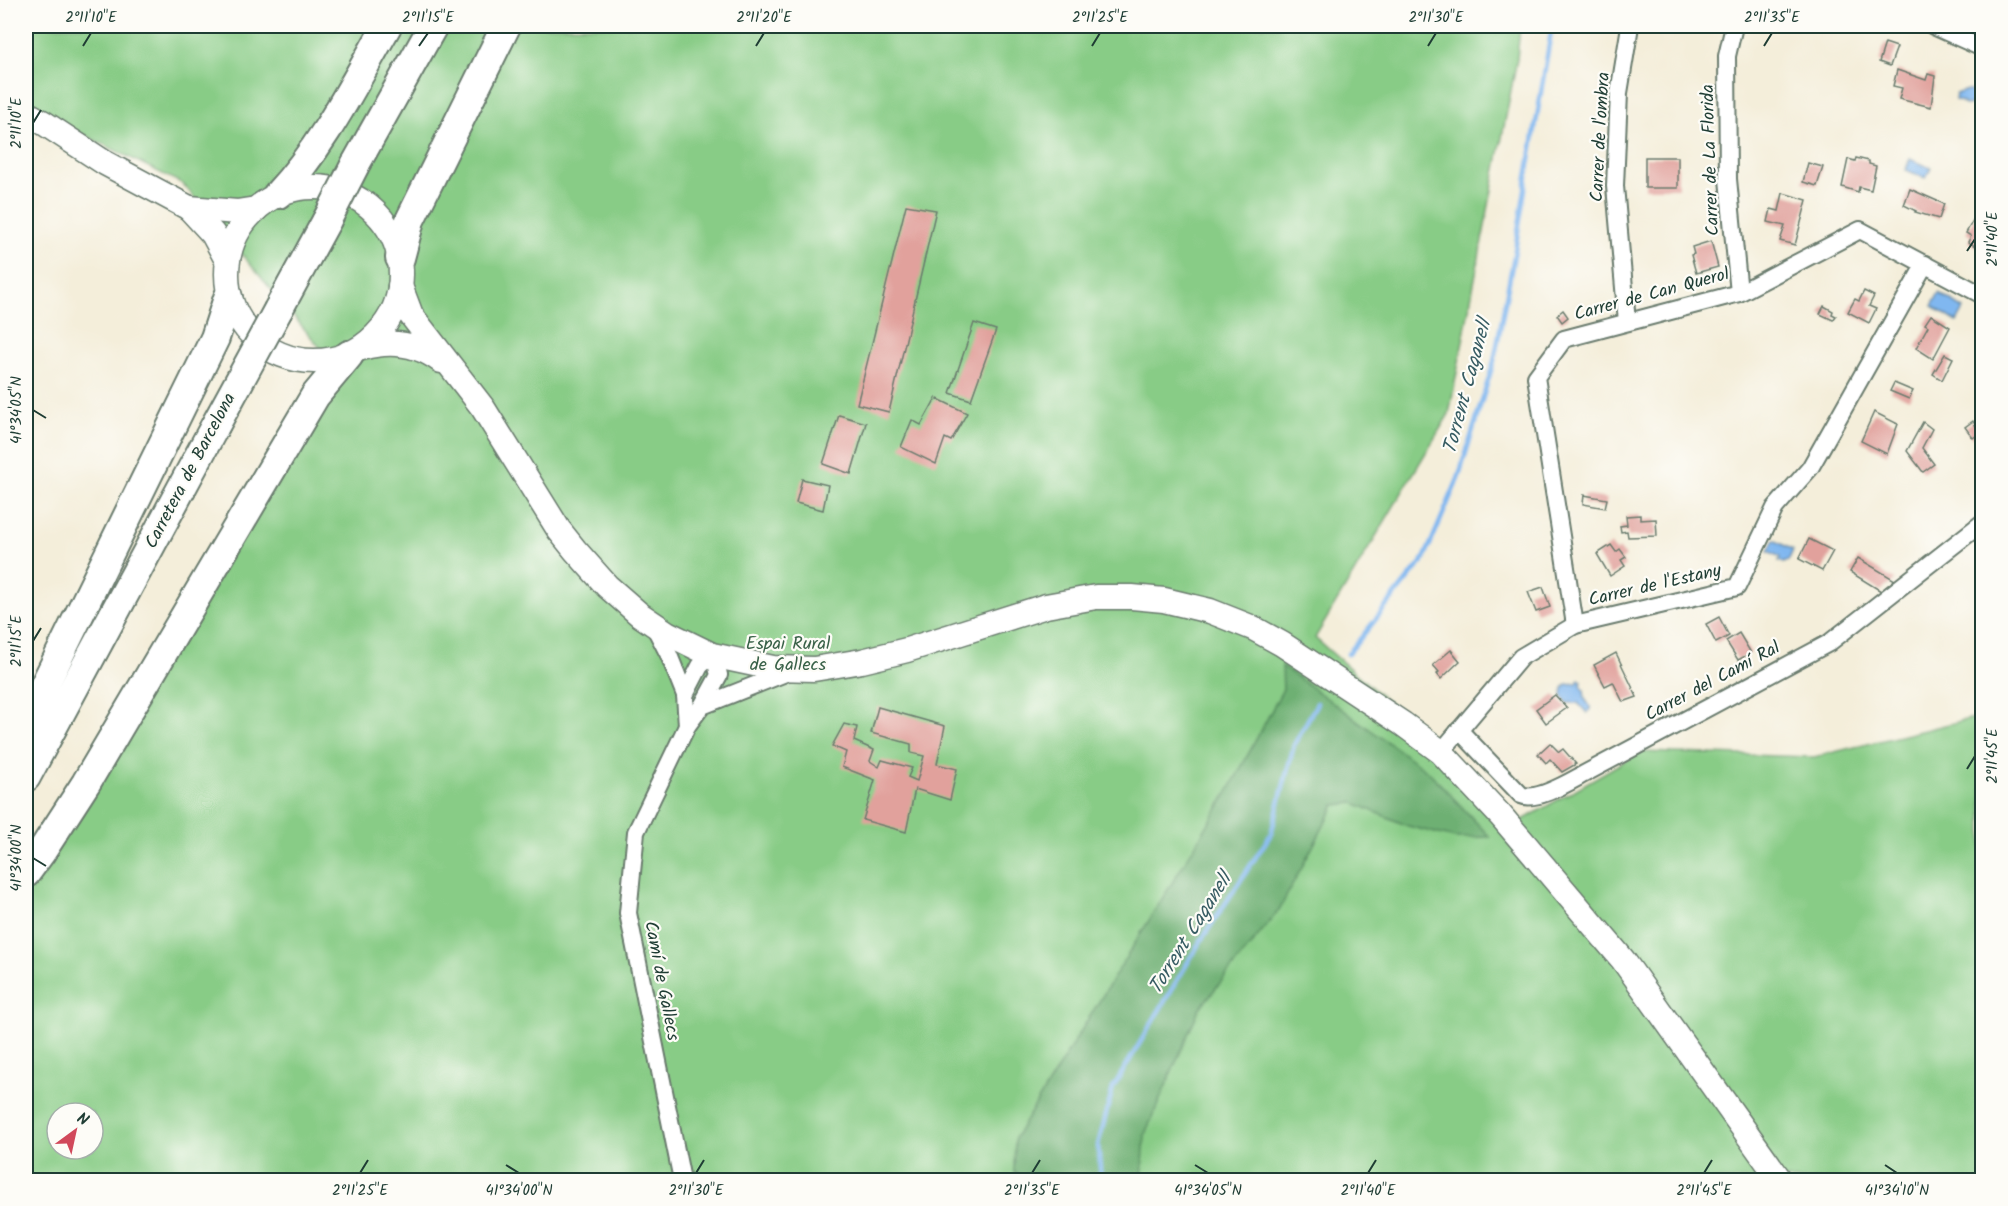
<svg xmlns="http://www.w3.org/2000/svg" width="2008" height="1206" viewBox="0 0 2008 1206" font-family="Kalam,sans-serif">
<rect width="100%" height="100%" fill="#fdfcf7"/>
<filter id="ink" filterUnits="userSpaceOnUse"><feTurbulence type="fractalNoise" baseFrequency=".0167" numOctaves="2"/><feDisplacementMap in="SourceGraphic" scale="12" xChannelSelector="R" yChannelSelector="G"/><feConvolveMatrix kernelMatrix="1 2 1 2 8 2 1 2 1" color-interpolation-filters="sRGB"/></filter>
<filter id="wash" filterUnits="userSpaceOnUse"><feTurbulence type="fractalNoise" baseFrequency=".008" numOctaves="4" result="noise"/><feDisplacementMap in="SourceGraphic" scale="24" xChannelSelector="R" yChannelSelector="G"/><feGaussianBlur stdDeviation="1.35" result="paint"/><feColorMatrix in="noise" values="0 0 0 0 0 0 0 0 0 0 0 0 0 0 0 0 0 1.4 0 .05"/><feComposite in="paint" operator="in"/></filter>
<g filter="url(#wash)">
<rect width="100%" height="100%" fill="#f4eeda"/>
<path fill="#88cc86" stroke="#54845d" stroke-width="1.5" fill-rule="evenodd" d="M26 26H1520L1517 59 1449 414 1315 638 1523 820 1640 752 1814 757 1982 716V1180H26V882L342 374 183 184 26 106ZM57 1113H93V1149H57Z"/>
<polygon fill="#6eb073" stroke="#467654" stroke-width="1.5" points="1282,666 1429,772 1490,837 1455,838 1408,826 1354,803 1335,805 1279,910 1199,1009 1145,1134 1142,1180 1031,1180 1014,1172 1015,1138 1228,792 1283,689"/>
<g fill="#80b7f0" stroke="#507a92" stroke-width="1.5">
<polygon points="1968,90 1972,92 1975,98 1971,104 1965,105 1962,102 1955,100 1956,94"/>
<polygon points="1910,159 1931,168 1926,178 1906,170"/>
<polygon points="1939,293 1964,309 1957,322 1932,306"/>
<polygon points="1774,540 1793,550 1788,561 1784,563 1779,561 1780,557 1768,551"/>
<polygon points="1579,679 1582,681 1581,685 1584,690 1585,699 1591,708 1587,713 1578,703 1567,703 1562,695 1563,688 1567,684 1577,683"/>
</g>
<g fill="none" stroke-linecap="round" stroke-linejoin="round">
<g stroke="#80b7f0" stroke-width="4.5">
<polyline points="1348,654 1424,559 1458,479 1494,361 1515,250 1552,26"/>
<polyline points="1101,1180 1098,1145 1113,1088 1200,942 1271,834 1294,745 1317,703"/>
</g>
</g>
<g id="blocks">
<g fill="#e1a19c">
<polygon points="1885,43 1897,47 1890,66 1879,62"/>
<polygon points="1897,70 1926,80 1928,74 1935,76 1931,107 1899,99 1902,88 1893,86"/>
<rect x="1645" y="157" width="33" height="31"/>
<polygon points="1856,158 1869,161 1869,164 1876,166 1871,190 1859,187 1858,192 1842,187 1848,159 1855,161"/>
<polygon points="1808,163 1823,167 1817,186 1803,182"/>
<polygon points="1910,189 1944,204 1939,219 1915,212 1916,211 1904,205"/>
<polygon points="1783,193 1807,200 1795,245 1780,241 1785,226 1768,222 1771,209 1779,211"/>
<polygon points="906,205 936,210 889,412 857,404"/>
<polygon points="1977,213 1982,215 1982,250 1968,242 1971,236 1966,233"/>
<polygon points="1711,241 1718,267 1696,273 1691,255 1694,254 1692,247"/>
<polygon points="1864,291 1874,296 1869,306 1876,309 1869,323 1848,312 1855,299 1859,301"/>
<polygon points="1824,306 1833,311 1832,314 1836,316 1833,320 1820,314"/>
<polygon points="1563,310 1568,317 1562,322 1557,315"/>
<polygon points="1931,315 1950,327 1933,359 1916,348 1928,326 1925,324"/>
<polygon points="974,323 996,330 971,400 950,393"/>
<polygon points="1945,354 1953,358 1942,380 1933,374"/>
<polygon points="1894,383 1913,391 1909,399 1890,391"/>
<polygon points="936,398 967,413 951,441 945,438 936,464 901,447 912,420 921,425"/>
<polygon points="1874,412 1898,424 1887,454 1861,441"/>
<polygon points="839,415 866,423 851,474 823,464"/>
<polygon points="1973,421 1980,433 1973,438 1965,427"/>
<polygon points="1923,422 1932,429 1922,448 1934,464 1923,472 1907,451"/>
<polygon points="802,479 828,485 823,510 796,503"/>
<polygon points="1584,495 1607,499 1605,508 1583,504"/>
<polygon points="1640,515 1640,520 1656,519 1657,536 1628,537 1627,531 1621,532 1620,526 1627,525 1626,516"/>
<polygon points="1809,539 1833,551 1822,571 1799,559"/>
<polygon points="1611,545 1616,552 1620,549 1626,557 1621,560 1625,566 1610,576 1597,554"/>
<polygon points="1858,558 1895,580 1881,591 1850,572"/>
<polygon points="1543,587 1550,607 1536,612 1528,592"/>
<polygon points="1719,617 1729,636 1716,643 1706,624"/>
<polygon points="1739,633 1751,653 1738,660 1726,641"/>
<polygon points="1451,650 1460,661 1441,679 1437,674 1439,672 1433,665"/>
<polygon points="1616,653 1637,697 1623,702 1613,682 1605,686 1594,665"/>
<polygon points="1555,695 1567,708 1546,723 1536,709"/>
<polygon points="878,707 945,726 937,764 957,769 950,800 915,789 906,832 863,820 875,780 842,767 846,752 832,746 844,724 857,727 854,741 874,750 870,761 879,767 882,760 912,768 908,777 917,781 924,756 911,753 911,744 871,733"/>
<polygon points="1550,743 1559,752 1563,749 1576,764 1562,772 1550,759 1546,763 1538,754"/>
</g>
</g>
</g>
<g filter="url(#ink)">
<use href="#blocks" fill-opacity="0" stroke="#6a7b6e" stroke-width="1.5"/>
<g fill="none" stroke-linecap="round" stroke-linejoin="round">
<defs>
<g id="minor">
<polyline points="1734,26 1727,56 1728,179 1739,293"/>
<polyline points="1933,26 1982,48"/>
<polyline points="1627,322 1615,186 1619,93 1630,26"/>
<polyline points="1575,625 1536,377 1564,339 1739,293 1860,230 1982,295"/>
<polyline points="654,626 669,655 685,695 687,726"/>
<polyline points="702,706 788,672"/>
<path d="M1459 730 1521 795C1537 802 1569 782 1584 774L1829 643 1982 523"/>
<polyline points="1441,752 1521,657 1575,625 1737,587 1775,508 1810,468 1925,264"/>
<polyline points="682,1180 628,913 636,832 687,726 702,706 719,675 716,663 712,655 700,666 685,695"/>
</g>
<g id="secondary">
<polyline points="26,113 44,123 105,163 189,208 213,234 227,260"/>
<circle cx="314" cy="274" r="87"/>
<polyline points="189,208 237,212 256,209"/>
<polyline points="400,286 411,315 483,408 559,530 575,550 607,586 639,614 667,633 712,655 773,668 814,669 862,661 907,650 1046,606 1096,597 1132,597 1164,600 1210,611 1253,628 1282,644 1403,724 1441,752 1501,816 1623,960 1780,1180"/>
<path d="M362 348C390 340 417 343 441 361"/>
</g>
<g id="trunk">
<polyline points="355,165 433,26"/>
<path d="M278 194C324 145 354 83 387 26"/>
<polyline points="400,258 410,220 506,26"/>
<polyline points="278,310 327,220"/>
<polyline points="26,723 215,338 228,298"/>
<polyline points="26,777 215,426"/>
<polyline points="26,873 42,851 86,783 315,396 349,355"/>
</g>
</defs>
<use href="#minor" stroke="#6a7b6e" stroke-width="20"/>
<use href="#secondary" stroke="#6a7b6e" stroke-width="27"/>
<use href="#trunk" stroke="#6a7b6e" stroke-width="32"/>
<use href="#minor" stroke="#fff" stroke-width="16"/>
<use href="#secondary" stroke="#fff" stroke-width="24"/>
<use href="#trunk" stroke="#fff" stroke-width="28"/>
<defs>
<g id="trunk-bridge">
<polyline points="327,220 355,165"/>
<polyline points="215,426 278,310"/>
</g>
</defs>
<use href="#trunk-bridge" stroke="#6a7b6e" stroke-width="32" stroke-linecap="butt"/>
<use href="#trunk-bridge" stroke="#fff" stroke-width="28"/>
</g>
</g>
<path fill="none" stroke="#1f3d34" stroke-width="2" d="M83 46 91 33M419 46 428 33M756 46 764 33M1092 46 1100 33M1428 46 1436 33M1764 46 1772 33M33 123 41 110M1967 251 1975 239M33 410 46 418M33 641 41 628M1967 769 1975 756M33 858 46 866M506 1165 519 1173M1195 1165 1208 1173M1885 1165 1897 1173M360 1173 368 1160M696 1173 704 1160M1032 1173 1040 1160M1368 1173 1376 1160M1704 1173 1712 1160"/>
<g text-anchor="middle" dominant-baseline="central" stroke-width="4.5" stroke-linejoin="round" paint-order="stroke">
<g font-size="18" fill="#1f3d34" stroke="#fdfcf7">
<text transform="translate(1601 137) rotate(-87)">Carrer de l'ombra</text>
<text transform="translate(1711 160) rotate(-92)">Carrer de La Florida</text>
<text transform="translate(1652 295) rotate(-15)">Carrer de Can Querol</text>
<text transform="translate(191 471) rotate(-62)">Carretera de Barcelona</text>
<text transform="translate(1655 586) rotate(-13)">Carrer de l'Estany</text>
<text transform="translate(1713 682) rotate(-28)">Carrer del Camí Ral</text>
<text transform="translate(661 981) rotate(79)">Camí de Gallecs</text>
</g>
<g font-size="18" fill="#396148" stroke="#fdfcf7">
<text x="788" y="644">Espai Rural<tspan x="788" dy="21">de Gallecs</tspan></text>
</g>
<g font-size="20" font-style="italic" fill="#375c63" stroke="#fdfcf7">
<text transform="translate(1468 387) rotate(-75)">Torrent Caganell</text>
<text transform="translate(1191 934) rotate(-58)">Torrent Caganell</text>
</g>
</g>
<rect width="2008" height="1206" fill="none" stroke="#fdfcf7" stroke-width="66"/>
<g transform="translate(75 1131) rotate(33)"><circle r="28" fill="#fdfcf7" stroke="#a4b0a9" stroke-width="1.5"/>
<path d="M0-4.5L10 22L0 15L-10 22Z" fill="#d1495b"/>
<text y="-9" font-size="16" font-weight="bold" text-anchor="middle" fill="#1f3d34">N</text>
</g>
<rect x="33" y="33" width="1942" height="1140" fill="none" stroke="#1f3d34" stroke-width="2"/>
<g font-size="15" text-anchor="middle" fill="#1f3d34">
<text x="91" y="22">2°11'10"E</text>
<text x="428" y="22">2°11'15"E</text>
<text x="764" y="22">2°11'20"E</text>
<text x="1100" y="22">2°11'25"E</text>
<text x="1436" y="22">2°11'30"E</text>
<text x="1772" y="22">2°11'35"E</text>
<text transform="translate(16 123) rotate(-90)" y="5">2°11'10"E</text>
<text transform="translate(1992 239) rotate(-90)" y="5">2°11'40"E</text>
<text transform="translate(16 410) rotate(-90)" y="5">41°34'05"N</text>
<text transform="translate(16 641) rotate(-90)" y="5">2°11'15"E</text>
<text transform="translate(1992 756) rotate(-90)" y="5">2°11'45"E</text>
<text transform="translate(16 858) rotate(-90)" y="5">41°34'00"N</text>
<text x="360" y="1195">2°11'25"E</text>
<text x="519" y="1195">41°34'00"N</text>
<text x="696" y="1195">2°11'30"E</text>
<text x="1032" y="1195">2°11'35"E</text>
<text x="1208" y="1195">41°34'05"N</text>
<text x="1368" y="1195">2°11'40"E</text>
<text x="1704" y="1195">2°11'45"E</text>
<text x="1897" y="1195">41°34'10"N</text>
</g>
</svg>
